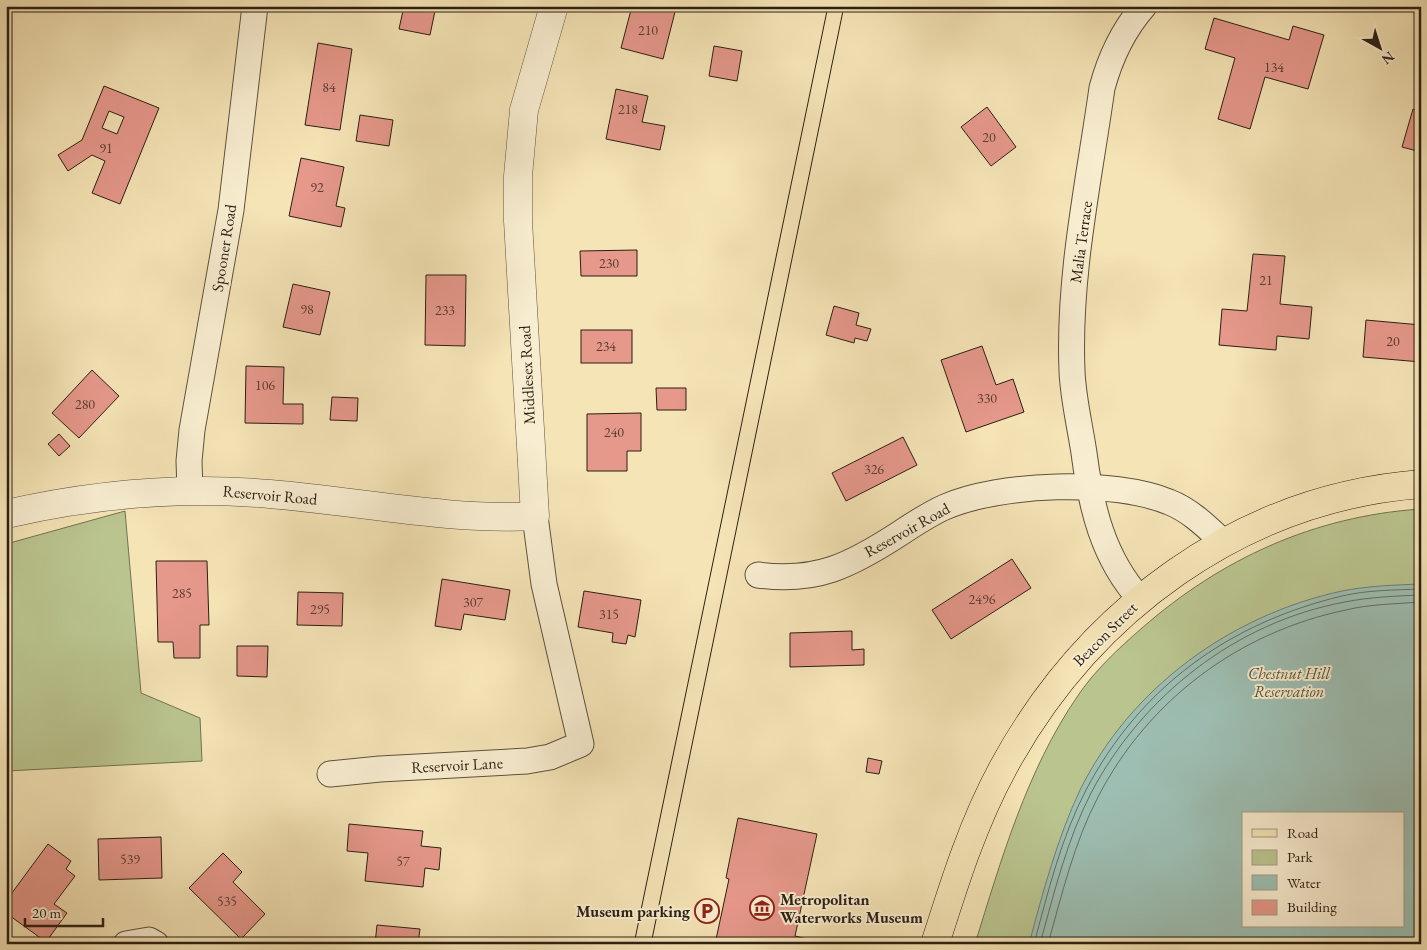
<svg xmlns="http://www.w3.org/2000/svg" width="1427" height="950" viewBox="0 0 1427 950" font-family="'EB Garamond',serif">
<rect width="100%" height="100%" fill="#f5e4b6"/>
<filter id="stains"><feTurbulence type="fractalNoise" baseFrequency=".004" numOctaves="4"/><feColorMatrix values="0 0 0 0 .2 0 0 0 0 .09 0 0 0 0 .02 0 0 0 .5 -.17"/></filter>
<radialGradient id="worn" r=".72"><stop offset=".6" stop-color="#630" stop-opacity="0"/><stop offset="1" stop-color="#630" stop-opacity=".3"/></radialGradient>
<g fill="#bac48f" stroke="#727251" fill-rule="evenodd">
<path d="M1421 509V944H975C1001 860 1027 770 1077 697 1094 671 1119 648 1142 628 1221 559 1314 516 1421 509ZM1243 814H1403V926H1243Z"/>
<polygon points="125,511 141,693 200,718 202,761 6,771 6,544"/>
</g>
<path fill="#9dbeb2" stroke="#6f7e72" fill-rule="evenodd" d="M1421 584V944H1029C1043 892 1057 839 1080 790 1131 687 1231 615 1342 591 1367 586 1395 585 1421 584ZM1243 814H1403V926H1243Z"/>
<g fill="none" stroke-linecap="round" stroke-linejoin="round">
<g stroke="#646e62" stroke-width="1">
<path d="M1034 944C1048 892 1061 838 1086 790 1140 687 1229 623 1342 596 1367 590 1395 590 1421 589"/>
<path d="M1040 944C1054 893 1067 840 1091 793 1142 696 1236 622 1345 602 1370 597 1396 596 1421 595"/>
<path d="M1048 944C1062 894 1074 843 1098 797 1148 700 1239 632 1346 610 1370 604 1396 604 1421 602"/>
</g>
</g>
<g fill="#e6988b" stroke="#2b1f13" fill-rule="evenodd">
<polygon points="404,6 436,6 430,35 399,29"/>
<polygon points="632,6 668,6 667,10 675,12 663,59 621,48"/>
<polygon points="1214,18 1289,40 1293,26 1324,35 1308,89 1265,77 1250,129 1218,119 1235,58 1205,49"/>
<polygon points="318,43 352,49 340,130 305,125"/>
<polygon points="714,46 742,51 737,81 709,76"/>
<path d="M104 86 159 108 120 204 92 193 105 161 92 155 68 171 58 155 82 140ZM109 111 124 117 117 134 102 128Z"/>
<polygon points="616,89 648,96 642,122 665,126 660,150 606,139"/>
<polygon points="987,107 1016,147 991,166 961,127"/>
<polygon points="1413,109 1421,112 1421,152 1402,147"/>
<polygon points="360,115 393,120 389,146 356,141"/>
<polygon points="301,158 344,167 336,206 345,208 341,227 289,216"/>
<polygon points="637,250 637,276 581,276 580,251"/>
<polygon points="1253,254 1285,256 1280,304 1312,307 1309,339 1277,336 1276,350 1219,345 1222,309 1247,311"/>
<polygon points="426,275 466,275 465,346 425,345"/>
<polygon points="293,284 330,292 320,335 283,327"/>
<polygon points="834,306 859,313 856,325 871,329 867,341 855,338 854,343 826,335"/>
<polygon points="1366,320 1421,325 1421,362 1363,357"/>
<rect x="581" y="330" width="51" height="33"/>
<polygon points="982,346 996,385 1013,379 1024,412 966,432 941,360"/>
<polygon points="246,366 284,367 283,404 303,404 303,424 245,423"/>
<polygon points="92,370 119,396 79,438 52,413"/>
<polygon points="656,388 686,388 686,410 657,410"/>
<polygon points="332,397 358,398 357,421 330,420"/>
<polygon points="641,413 641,451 627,451 627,471 587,471 587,414"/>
<polygon points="59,434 70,446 59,456 48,444"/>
<polygon points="903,437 917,465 846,501 832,473"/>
<polygon points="1012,559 1031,588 951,639 932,610"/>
<polygon points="156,561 207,561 209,625 200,625 200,658 174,658 173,642 158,642"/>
<polygon points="442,579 510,590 505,620 464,614 461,630 435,626"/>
<polygon points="584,591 641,600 635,637 628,635 626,644 612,642 613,633 578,627"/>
<polygon points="298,592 343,593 342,626 297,625"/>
<polygon points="852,631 852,650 864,649 864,665 790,667 790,633"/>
<polygon points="237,646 268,646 267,677 237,676"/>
<polygon points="868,758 882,761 879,774 866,772"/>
<polygon points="738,818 817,834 795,936 815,941 815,944 715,944 729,879 726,878"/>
<polygon points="349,824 423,831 421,846 441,848 439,870 425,868 423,887 365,881 368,853 347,851"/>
<polygon points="161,837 162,878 99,880 98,839"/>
<polygon points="48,844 71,861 66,869 75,876 54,904 67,913 46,942 6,913 6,901"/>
<polygon points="223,853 242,872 233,882 265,914 241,939 189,888"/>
<polygon points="377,925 420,929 418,944 375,944"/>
</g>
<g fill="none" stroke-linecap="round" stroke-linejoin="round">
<defs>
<g id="minor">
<polyline points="190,490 189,461 192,430 231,210 255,6"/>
<path d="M758 575C817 583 851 565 899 534 914 524 929 514 945 507 1000 483 1113 479 1169 502 1190 510 1207 527 1223 542"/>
<path d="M1140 599C1103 558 1091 507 1084 453 1080 426 1073 398 1072 371 1068 276 1089 181 1102 88 1110 58 1123 30 1144 6"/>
<polyline points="330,774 380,769 527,761 550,757 581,744 544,584 535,516"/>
<polyline points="126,944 149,940 156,944"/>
</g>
<path id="tertiary" d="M6 514C94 494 181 486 270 494 356 501 450 521 535 516L518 221V176L524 110 554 6"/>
<path id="primary" d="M935 944C954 884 973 823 1003 768 1088 611 1240 498 1421 484"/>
</defs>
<use href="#minor" stroke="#5e503c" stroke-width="27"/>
<use href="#tertiary" stroke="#5e503c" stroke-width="29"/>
<use href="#primary" stroke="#2b1f13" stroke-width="29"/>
<use href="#minor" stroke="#f8edd0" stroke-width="25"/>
<use href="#tertiary" stroke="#f8edd0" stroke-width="28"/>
<use href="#primary" stroke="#f5e4b6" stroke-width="28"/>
<g stroke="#2b1f13" stroke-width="1">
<polyline points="634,944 828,6"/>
<polyline points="651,944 844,6"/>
</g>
</g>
<defs>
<symbol id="museum-ring" viewBox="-11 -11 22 22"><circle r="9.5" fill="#f8edd0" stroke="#8f2418" stroke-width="1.5"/><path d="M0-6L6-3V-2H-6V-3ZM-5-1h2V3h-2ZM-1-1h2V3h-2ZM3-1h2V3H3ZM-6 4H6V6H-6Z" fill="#8f2418"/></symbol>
<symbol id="parking-ring" viewBox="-11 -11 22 22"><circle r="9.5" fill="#f8edd0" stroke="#8f2418" stroke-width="1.5"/><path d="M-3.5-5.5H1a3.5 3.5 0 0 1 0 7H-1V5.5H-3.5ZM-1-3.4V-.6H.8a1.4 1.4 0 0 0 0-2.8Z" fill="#8f2418"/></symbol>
</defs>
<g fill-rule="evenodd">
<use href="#museum-ring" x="748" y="894" width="28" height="28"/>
<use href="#parking-ring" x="693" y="897" width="28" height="28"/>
</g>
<g text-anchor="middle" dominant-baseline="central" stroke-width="4" stroke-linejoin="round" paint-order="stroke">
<g font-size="14" fill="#5a3d31">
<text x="648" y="30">210</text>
<text x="1274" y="67">134</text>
<text x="329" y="87">84</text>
<text x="628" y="109">218</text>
<text x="989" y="137">20</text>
<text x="106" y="148">91</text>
<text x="317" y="187">92</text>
<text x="609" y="263">230</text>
<text x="1266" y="280">21</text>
<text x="307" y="309">98</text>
<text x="445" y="310">233</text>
<text x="1393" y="341">20</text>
<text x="606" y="346">234</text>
<text x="265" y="385">106</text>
<text x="987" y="398">330</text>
<text x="85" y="404">280</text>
<text x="614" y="432">240</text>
<text x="874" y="469">326</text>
<text x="182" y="593">285</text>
<text x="982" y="599">2496</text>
<text x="473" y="602">307</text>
<text x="320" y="609">295</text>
<text x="609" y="614">315</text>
<text x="130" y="859">539</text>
<text x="403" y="861">57</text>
<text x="227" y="901">535</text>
</g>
<g font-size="16" fill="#2b1f13" stroke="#f8edd0">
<text transform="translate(1081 242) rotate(-82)">Malia Terrace</text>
<text transform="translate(224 248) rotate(-81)">Spooner Road</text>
<text transform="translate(527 375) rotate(-93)">Middlesex Road</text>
<text transform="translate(270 495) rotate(5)">Reservoir Road</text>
<text transform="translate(907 530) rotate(-29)">Reservoir Road</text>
<text transform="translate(1105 634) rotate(-45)">Beacon Street</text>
<text transform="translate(457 765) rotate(-3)">Reservoir Lane</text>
</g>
<g font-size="16" font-style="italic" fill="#565138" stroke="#f8edd0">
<text x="1289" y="673">Chestnut Hill<tspan x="1289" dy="18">Reservation</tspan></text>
</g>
<g font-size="16" font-weight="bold" fill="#2b1f13" stroke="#f8edd0" text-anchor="start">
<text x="780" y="899">Metropolitan<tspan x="780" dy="18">Waterworks Museum</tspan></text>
<text x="690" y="911" text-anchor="end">Museum parking</text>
</g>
</g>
<rect width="1427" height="950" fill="none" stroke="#f5e4b6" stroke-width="25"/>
<rect x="8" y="8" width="1412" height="935" fill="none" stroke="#2b1f13" stroke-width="2.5"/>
<rect x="12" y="12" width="1402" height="925" fill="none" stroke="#2b1f13"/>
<rect x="1242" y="812" width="162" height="115" fill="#f8edd0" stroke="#a69b84"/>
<rect x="1252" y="829" width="25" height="8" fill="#f5e4b6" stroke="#a69b84"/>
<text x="1287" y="838" font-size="15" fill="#2b1f13">Road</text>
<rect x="1252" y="850" width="25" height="15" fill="#bac48f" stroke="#a69b84"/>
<text x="1287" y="862" font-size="15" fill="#2b1f13">Park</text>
<rect x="1252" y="875" width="25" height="15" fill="#9dbeb2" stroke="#a69b84"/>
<text x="1287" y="888" font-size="15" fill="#2b1f13">Water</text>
<rect x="1252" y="900" width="25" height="15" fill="#e6988b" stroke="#a69b84"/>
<text x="1287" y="912" font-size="15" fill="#2b1f13">Building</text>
<g transform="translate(1380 48) rotate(141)" stroke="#f8edd0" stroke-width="4" paint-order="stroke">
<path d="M0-4L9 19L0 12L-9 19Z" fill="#2b1f13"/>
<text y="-8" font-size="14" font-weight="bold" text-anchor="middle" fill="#2b1f13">N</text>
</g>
<path d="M25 918v8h78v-8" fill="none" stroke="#2b1f13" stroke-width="2.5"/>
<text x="32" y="918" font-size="15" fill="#2b1f13" stroke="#f8edd0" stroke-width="4" paint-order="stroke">20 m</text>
<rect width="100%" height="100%" filter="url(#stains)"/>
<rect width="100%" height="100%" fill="url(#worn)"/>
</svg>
